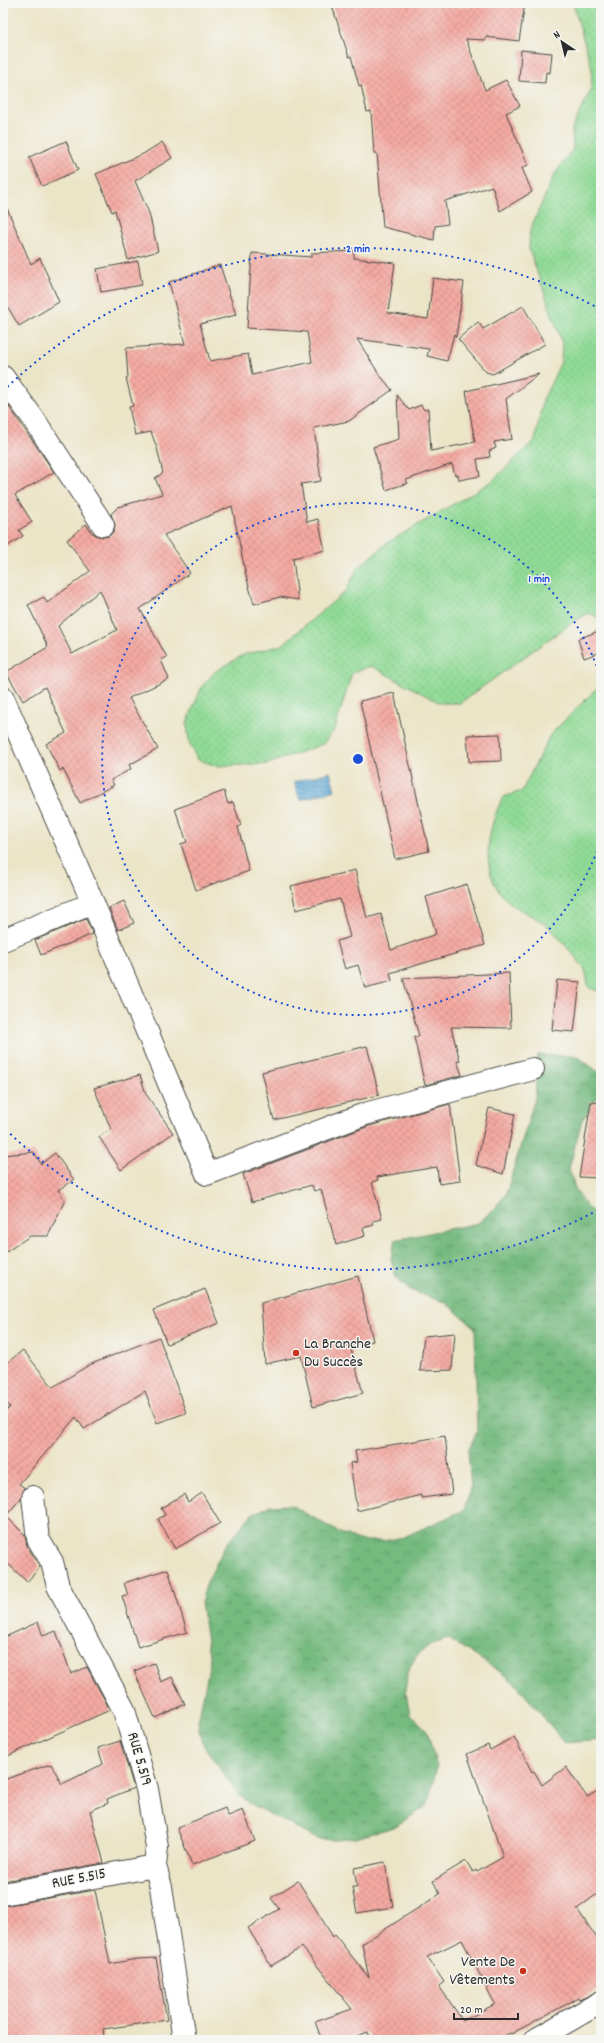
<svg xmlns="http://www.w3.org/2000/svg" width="604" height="2043" viewBox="0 0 604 2043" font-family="Dekko,sans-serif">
<defs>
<pattern id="grass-dots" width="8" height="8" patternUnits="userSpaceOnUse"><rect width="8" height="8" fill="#90da96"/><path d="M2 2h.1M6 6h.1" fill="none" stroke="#7cbb81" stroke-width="1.8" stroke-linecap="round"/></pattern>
<pattern id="forest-crowns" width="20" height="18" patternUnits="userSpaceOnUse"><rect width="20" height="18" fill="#74ba7f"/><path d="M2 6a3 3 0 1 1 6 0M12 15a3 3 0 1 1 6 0" fill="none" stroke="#5f9768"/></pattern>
<pattern id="water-rules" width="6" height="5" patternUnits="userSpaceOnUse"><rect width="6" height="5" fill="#5da8d5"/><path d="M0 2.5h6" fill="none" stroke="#4d89ad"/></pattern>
<pattern id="building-cross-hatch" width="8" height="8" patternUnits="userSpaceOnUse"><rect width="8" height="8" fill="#f4aaa2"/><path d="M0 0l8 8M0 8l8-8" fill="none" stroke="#d1928c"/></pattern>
</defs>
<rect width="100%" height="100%" fill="#f6f6f2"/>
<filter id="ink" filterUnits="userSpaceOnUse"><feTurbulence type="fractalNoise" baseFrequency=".025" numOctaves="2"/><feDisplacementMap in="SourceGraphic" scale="8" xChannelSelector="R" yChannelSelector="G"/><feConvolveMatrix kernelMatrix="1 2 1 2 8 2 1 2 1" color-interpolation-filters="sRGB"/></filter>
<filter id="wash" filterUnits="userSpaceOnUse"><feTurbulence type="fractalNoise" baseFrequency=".012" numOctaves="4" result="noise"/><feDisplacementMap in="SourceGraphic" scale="16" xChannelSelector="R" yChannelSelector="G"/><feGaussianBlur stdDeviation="0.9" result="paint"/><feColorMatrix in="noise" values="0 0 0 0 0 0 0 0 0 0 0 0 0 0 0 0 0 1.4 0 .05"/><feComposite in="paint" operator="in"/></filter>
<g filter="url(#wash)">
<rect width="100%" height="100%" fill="#ebe5c8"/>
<g fill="url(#grass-dots)" stroke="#5e8260">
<polygon points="573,3 601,3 601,619 589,613 573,622 460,703 440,703 371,666 352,673 335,729 323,744 268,764 216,766 197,759 189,742 187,723 202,686 216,671 243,655 282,645 346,591 357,569 387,543 491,482 535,440 543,400 561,362 562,343 529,249 530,230 554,175 573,149 572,128 591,90 592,69"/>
<path d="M601 684V992L589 988C587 983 587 976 585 970 582 964 551 928 545 924 535 917 523 912 513 905 477 879 486 831 503 797L522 791 550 735Z"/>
</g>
<polygon fill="url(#forest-crowns)" stroke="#507255" points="538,1055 577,1056 601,1074 601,1092 582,1120 569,1169 575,1188 585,1204 601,1220 601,1740 565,1743 515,1683 499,1671 449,1639 431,1644 416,1656 407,1673 406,1693 410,1714 427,1730 437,1767 427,1806 394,1827 356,1838 337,1840 317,1839 249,1803 235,1790 202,1743 198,1722 210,1662 201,1602 207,1582 225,1546 252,1514 270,1506 291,1505 344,1535 363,1541 383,1541 404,1537 464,1510 471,1488 468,1450 477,1432 475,1328 446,1303 410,1290 396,1277 391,1259 395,1240 478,1223 492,1211 506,1194 535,1098"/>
<polygon fill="url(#water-rules)" stroke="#446a80" points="330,772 335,790 300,800 294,782"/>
<g id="blocks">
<g fill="url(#building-cross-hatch)" fill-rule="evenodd">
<polygon points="331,3 454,3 455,7 525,3 519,41 486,37 486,40 466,39 485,90 506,80 520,106 506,113 528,165 522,168 532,192 500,211 492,186 445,201 448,224 435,226 434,240 383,227 377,153 374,153 371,111 367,112 361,85 359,86 351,56 349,57"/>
<polygon points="521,50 552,53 550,73 546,72 545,83 519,81"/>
<polygon points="66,141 78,170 42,186 29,157"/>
<polygon points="162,142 172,158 135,181 149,213 158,251 128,260 115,210 112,212 96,174 143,154"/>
<polygon points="3,199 31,264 40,258 59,302 19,326 3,299"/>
<path d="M354 251V258L395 263 388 313 428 319 433 278 464 282 456 337 454 334 447 361 427 356 429 349 357 339 379 374 392 390 349 421 314 428 321 481 301 484 307 522 318 519 325 550 293 558 298 600 280 597 254 604 246 576 232 506 164 535 190 573 140 609 167 657 161 660 169 679 129 698 158 749 129 765 131 769 111 780 114 785 80 803 63 769 60 771 46 744 66 733 45 687 23 701 6 672 48 647 28 605 44 597 47 603 90 571 67 540 86 524 91 532 98 536 104 537 109 536 114 531 115 525 111 514 118 507 162 494 155 478 163 473 157 448 151 432 135 435 129 407 133 406 126 378H128L126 348 185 344 169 282 220 265 236 315 200 324 210 361 248 354 252 375 312 362 307 332 247 328 252 253 312 257V253ZM100 590 117 630 72 654 58 626Z"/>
<polygon points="138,261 142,285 101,292 97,269"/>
<polygon points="523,306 545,344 493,374 486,372 458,339 478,322 483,329"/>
<polygon points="539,374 506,399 512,439 494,442 496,448 489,451 490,457 477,459 480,476 459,480 458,475 455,475 452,464 406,480 408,483 386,490 373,447 399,439 397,395 409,410 421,405 424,410 428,409 431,451 475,442 466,391"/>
<polygon points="3,398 54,472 15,495 32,522 19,530 23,536 3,549"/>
<polygon points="601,630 601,652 584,658 578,639"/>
<polygon points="394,693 429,851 395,859 360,701"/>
<polygon points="500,734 501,761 469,762 467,735"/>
<polygon points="224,791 228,804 233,802 241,825 238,827 249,871 196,890 181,844 187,842 175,809"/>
<polygon points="355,870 367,918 381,914 391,950 436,934 426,897 467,884 485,945 390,973 392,981 365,988 358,965 345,969 337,941 350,937 340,899 296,910 291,886"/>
<polygon points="124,901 134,923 118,930 109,908"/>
<polygon points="86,919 93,934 41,955 35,940"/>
<polygon points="509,973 511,1028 451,1027 460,1061 457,1061 462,1075 425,1085 414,1037 419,1036 403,978"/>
<polygon points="557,980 580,982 574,1032 552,1030"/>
<polygon points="367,1046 379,1095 274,1120 262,1072"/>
<polygon points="140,1075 146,1094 173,1133 121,1170 99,1137 111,1129 94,1088"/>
<polygon points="591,1102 601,1103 599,1178 579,1177"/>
<polygon points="450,1104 460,1181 439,1184 437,1167 377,1177 378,1180 372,1182 382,1219 373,1221 374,1225 363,1228 365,1236 336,1245 321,1189 314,1191 312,1185 252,1202 243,1174 369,1126"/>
<polygon points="489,1108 515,1114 503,1174 476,1165"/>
<polygon points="34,1152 41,1164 55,1153 74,1180 58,1190 65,1200 48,1236 30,1236 3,1254 3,1155"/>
<polygon points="358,1276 373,1341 350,1346 363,1393 313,1407 301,1356 265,1364 261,1303"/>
<polygon points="205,1289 219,1323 167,1344 154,1310"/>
<polygon points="455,1333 452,1370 420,1371 424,1336"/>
<polygon points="159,1337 186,1413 157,1423 145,1391 84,1429 76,1417 19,1484 25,1488 21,1498 6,1516 25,1535 27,1546 40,1567 27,1582 3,1559 3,1415 10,1407 3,1399 3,1366 23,1350 53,1387 89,1365"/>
<polygon points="445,1436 452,1494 421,1498 421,1495 357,1511 350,1463 357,1462 355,1451"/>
<polygon points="202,1493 220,1523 175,1549 158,1519 165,1515 161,1508 184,1494 188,1502"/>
<polygon points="168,1569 187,1632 138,1647 122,1596 128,1595 124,1583"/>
<polygon points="38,1622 43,1636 56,1631 71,1674 87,1667 110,1710 3,1758 3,1638"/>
<polygon points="154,1663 161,1682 172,1677 185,1704 155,1718 134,1671"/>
<path d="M514 1737 532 1772 534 1771 542 1785 566 1767 587 1797 601 1789V1891L577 1909 601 1944V1990L579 2000 578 1998 511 2034 510 2033 497 2040H371L368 2032 346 2040H322L315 2022 352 2009 302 1947 271 1966 248 1928 279 1909 271 1898 298 1881 333 1937 335 1935 369 1978 362 1944 440 1894 433 1881 466 1861 473 1872 476 1870 477 1872 503 1857 467 1754 488 1745 490 1750ZM462 1940 495 2004 463 2021 439 1986 444 1982 427 1957Z"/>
<polygon points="120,1741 134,1788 107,1799 108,1803 90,1811 104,1863 3,1881 3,1780 51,1764 62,1784 103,1764 98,1748"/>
<polygon points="225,1808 228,1816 243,1810 255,1841 192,1865 177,1828"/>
<polygon points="385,1862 393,1907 357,1913 352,1887 357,1887 354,1868"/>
<polygon points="95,1890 110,1964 137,1959 156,1958 167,2020 103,2029 104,2037 85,2040 63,2040 62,2037 45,2040 3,2040 3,1906"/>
</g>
</g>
</g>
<g filter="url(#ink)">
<use href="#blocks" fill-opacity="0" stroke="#484743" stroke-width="1"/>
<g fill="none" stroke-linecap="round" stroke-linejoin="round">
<defs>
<g id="minor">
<polyline points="3,377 33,418 103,525"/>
<polyline points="3,698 93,903 207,1174 365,1114 533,1069"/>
<polyline points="3,940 93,903"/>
<polyline points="33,1497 38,1539 52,1562 58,1586 124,1710 147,1789 157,1847 155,1866 161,1887 184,2040"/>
<polyline points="3,1894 155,1866"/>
<polyline points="535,2040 601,2002"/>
</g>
</defs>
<use href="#minor" stroke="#484743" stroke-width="24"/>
<use href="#minor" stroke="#fff" stroke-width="22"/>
</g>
</g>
<g fill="none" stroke="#1d4ed8" stroke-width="2" stroke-dasharray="2 4">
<path d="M601 840A256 256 0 1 1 601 678"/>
<path d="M598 1210A511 511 0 0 1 3 1127M3 391A511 511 0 0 1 598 308"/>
</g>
<g fill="#c8321e" stroke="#f6f6f2" stroke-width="1.5">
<circle cx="296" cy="1353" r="4"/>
<circle cx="523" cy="1971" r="4"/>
</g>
<g text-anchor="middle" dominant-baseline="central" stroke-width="3" stroke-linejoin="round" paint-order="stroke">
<g font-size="16" fill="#2b2b2b" stroke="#f6f6f2" text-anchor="start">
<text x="304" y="1344">La Branche<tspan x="304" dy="18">Du Succès</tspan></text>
<text x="515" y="1962" text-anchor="end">Vente De<tspan x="515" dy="18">Vêtements</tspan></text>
</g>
<g font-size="16" fill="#2b2b2b" stroke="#f6f6f2">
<text transform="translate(139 1759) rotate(74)">RUE 5.519</text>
<text transform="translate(79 1879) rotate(-11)">RUE 5.515</text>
</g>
</g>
<circle cx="358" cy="759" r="6" fill="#1d4ed8" stroke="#f6f6f2" stroke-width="2"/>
<g font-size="12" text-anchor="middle" font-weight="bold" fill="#1d4ed8" stroke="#f6f6f2" stroke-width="3" stroke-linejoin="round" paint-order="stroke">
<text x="358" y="252">2 min</text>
<text x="539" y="582">1 min</text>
</g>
<rect width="604" height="2043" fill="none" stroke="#f6f6f2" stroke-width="16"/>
<g transform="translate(562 42) rotate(325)" stroke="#f6f6f2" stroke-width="3" paint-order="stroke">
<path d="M0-3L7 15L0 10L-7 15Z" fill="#2b2b2b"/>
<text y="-6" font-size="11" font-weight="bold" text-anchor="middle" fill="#2b2b2b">N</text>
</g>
<path d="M454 2013v6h64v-6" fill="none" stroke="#2b2b2b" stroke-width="2"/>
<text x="460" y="2013" font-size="12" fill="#2b2b2b" stroke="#f6f6f2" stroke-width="3" paint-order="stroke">20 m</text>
</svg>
